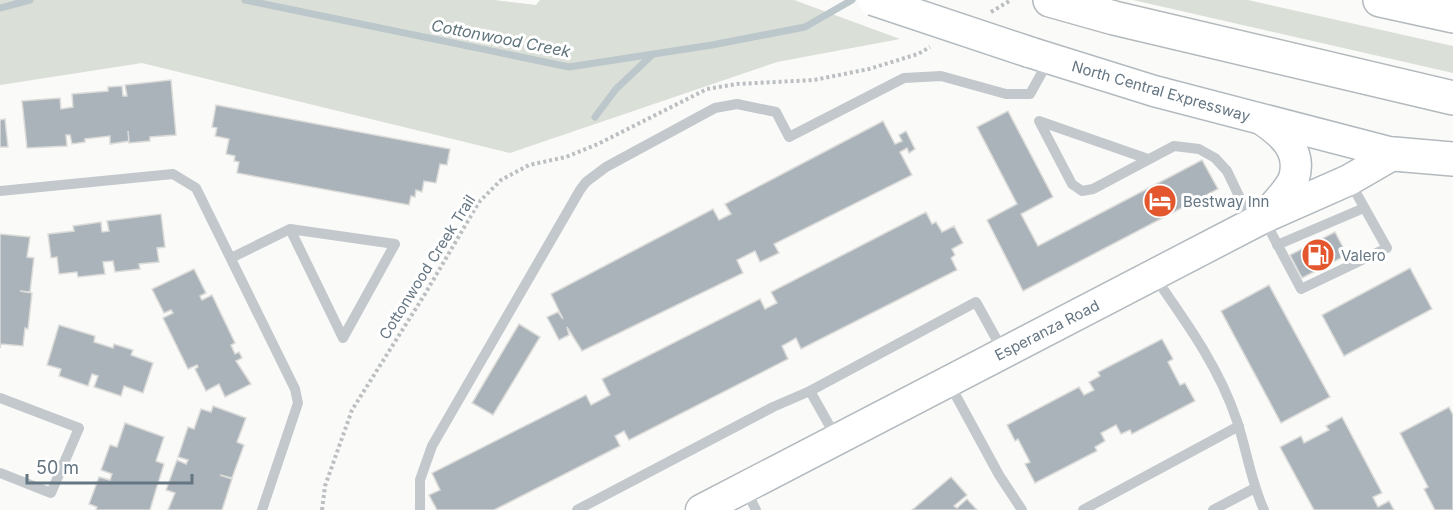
<svg xmlns="http://www.w3.org/2000/svg" width="1453" height="510" viewBox="0 0 1453 510" font-family="Inter,sans-serif">
<rect width="100%" height="100%" fill="#fafaf8"/>
<g fill="#dadfd7">
<polygon points="0,0 494,0 536,5 540,0 794,0 900,39 777,62 510,153 142,63 0,85"/>
<polygon points="1133,0 1248,0 1453,46 1453,73"/>
</g>
<g fill="none" stroke-linecap="round" stroke-linejoin="round">
<g stroke="#bbc7cb" stroke-width="7">
<polyline points="245,0 569,67 712,45 805,27 852,0"/>
<polyline points="0,8 30,0"/>
<polyline points="595,117 616,89 652,55"/>
</g>
</g>
<g fill="#aab3b9" stroke="#dcdcda" stroke-width="1.5">
<polygon points="171,80 176,135 150,137 150,141 129,143 128,131 129,141 110,144 110,136 85,139 85,142 72,144 70,135 66,135 67,146 27,148 22,101 60,98 61,109 73,107 72,94 108,91 108,87 122,86 123,96 127,96 125,85"/>
<polygon points="216,105 450,149 447,165 440,164 436,183 424,181 422,192 416,190 415,197 411,196 409,205 237,173 239,162 234,161 235,156 226,154 229,139 215,136 217,128 212,127"/>
<polygon points="1008,111 1053,197 1021,214 1038,246 1202,160 1218,189 1023,291 987,220 1017,204 977,127"/>
<polygon points="5,119 8,147 0,147 0,120"/>
<polygon points="883,121 895,144 902,141 899,135 906,131 915,149 909,153 907,148 900,152 912,175 774,244 779,253 760,262 755,251 737,260 743,273 582,351 567,327 569,335 559,340 547,317 558,312 563,319 551,294 713,209 719,220 731,214 725,204"/>
<polygon points="926,212 932,224 936,222 942,232 954,226 963,243 952,249 955,255 951,258 957,270 801,349 796,338 782,346 788,359 629,440 624,431 615,436 620,446 494,510 437,510 429,495 440,490 432,473 586,395 591,405 610,395 602,379 760,299 765,309 777,303 771,292"/>
<polygon points="161,214 165,247 157,248 159,262 139,264 140,269 115,272 113,261 103,262 105,274 78,277 77,272 59,274 57,257 51,258 48,234 74,231 73,226 101,222 102,232 109,231 107,221"/>
<polygon points="1335,232 1347,255 1302,278 1290,255"/>
<polygon points="0,234 30,237 27,257 34,258 30,292 20,291 32,293 28,329 25,328 23,346 1,344 0,348"/>
<polygon points="1410,268 1432,309 1344,356 1322,315"/>
<polygon points="194,269 206,293 200,296 202,300 212,295 235,343 231,345 235,354 239,352 242,358 236,361 251,384 225,397 219,384 206,391 195,369 198,367 197,365 188,369 163,318 173,313 171,310 164,313 152,289"/>
<polygon points="1269,285 1330,397 1281,423 1221,311"/>
<polygon points="519,324 540,337 493,415 472,403"/>
<polygon points="59,325 95,336 94,342 113,348 114,344 133,350 131,355 153,363 143,393 124,386 121,396 94,387 98,376 92,374 88,386 59,376 61,369 47,365"/>
<polygon points="1162,339 1173,359 1168,362 1180,385 1185,383 1195,401 1132,434 1130,430 1121,434 1116,425 1101,433 1105,441 1095,447 1097,451 1035,483 1025,464 1030,462 1018,439 1015,441 1007,425 1079,387 1084,395 1094,390 1089,382 1100,376 1098,372"/>
<polygon points="213,406 246,418 237,442 244,445 232,478 220,475 232,479 222,510 168,510 175,493 166,490 177,460 186,464 188,460 178,457 188,427 194,429 201,409 211,412"/>
<polygon points="1449,407 1453,415 1453,510 1435,510 1424,489 1428,487 1400,433"/>
<polygon points="1342,417 1382,493 1373,497 1378,507 1389,501 1394,510 1314,510 1280,447 1301,436 1304,443 1329,430 1326,426"/>
<polygon points="125,423 164,437 156,461 164,464 155,493 150,510 96,510 97,507 89,504 99,477 110,480 112,474 101,470 110,445 117,447"/>
<polygon points="951,477 967,495 954,506 957,508 967,499 977,510 912,510"/>
</g>
<g fill="none" stroke-linecap="round" stroke-linejoin="round">
<defs>
<g id="secondary">
<polyline points="1029,52 1154,91 1404,156"/>
<path d="M1264 121C1283 134 1302 151 1294 178 1290 190 1274 205 1266 215"/>
<polyline points="701,510 1263,218 1349,180 1394,154"/>
</g>
<g id="highway">
<polyline points="1050,0 1114,18 1453,98"/>
<polyline points="1380,0 1453,16"/>
<polyline points="1394,154 1453,159"/>
</g>
</defs>
<use href="#secondary" stroke="#b3babf" stroke-width="33"/>
<use href="#highway" stroke="#b4b9bd" stroke-width="36"/>
<g stroke="#bbbfc2" stroke-width="4" stroke-dasharray="3 3" stroke-linecap="butt">
<polyline points="991,12 1011,0"/>
<polyline points="322,510 325,486 352,410 425,294 479,202 501,180 529,165 566,157 598,144 707,89 737,84 814,80 869,69 918,54 930,47"/>
</g>
<g stroke="#c3c8cc" stroke-width="10">
<polyline points="1148,159 1039,121 1072,184 1082,191 1093,189 1174,146 1199,149 1215,158 1227,171 1251,221"/>
<polyline points="0,191 173,174 196,188 295,389 298,403 262,510"/>
<polyline points="1265,221 1301,289 1387,248 1350,182"/>
<polyline points="1277,245 1364,208"/>
<polyline points="231,258 290,229 395,244 343,338 290,229"/>
<path d="M1154 276C1186 322 1219 367 1237 421 1247 451 1251 482 1264 510"/>
<polyline points="949,383 999,475 1022,510"/>
<polyline points="0,398 79,428 51,493 0,473"/>
<polyline points="837,439 810,391 976,302 1003,351"/>
<polyline points="746,490 756,510"/>
<polyline points="420,510 420,480 432,446 580,190 586,182 606,167 715,108 737,104 776,112 789,137 904,78 941,76 1006,94 1030,94 1049,60"/>
<polyline points="577,510 773,407 810,391"/>
<polyline points="1083,510 1239,426"/>
<polyline points="1213,510 1255,488"/>
</g>
<use href="#secondary" stroke="#fff" stroke-width="30"/>
<use href="#highway" stroke="#fff" stroke-width="33"/>
<defs>
<polyline id="secondary-bridge" points="873,0 1029,52"/>
</defs>
<use href="#secondary-bridge" stroke="#b3babf" stroke-width="33" stroke-linecap="butt"/>
<use href="#secondary-bridge" stroke="#fff" stroke-width="30"/>
</g>
<defs>
<symbol id="hotel-disc" viewBox="-11 -11 22 22"><circle r="9.5" fill="#e4572e" stroke="#fff"/><path d="M-6-4.5h1.5V1H6V5H4.5V3h-9V5H-6ZM-4 0a1.8 1.8 0 1 1 3.6 0ZM.5 0V-2.5h3Q6-2.5 6 0Z" fill="#fff"/></symbol>
<symbol id="fuel-disc" viewBox="-11 -11 22 22"><circle r="9.5" fill="#e4572e" stroke="#fff"/><path d="M-5.5-6h7V0h2V4h1.3V-2.5L3-4.5l.8-.8L6-3V5H2.5V1h-1V6h-7ZM-4.2-4.7v3.2H.2V-4.7Z" fill="#fff"/></symbol>
</defs>
<g fill-rule="evenodd">
<use href="#hotel-disc" x="1141" y="182" width="38" height="38"/>
<use href="#fuel-disc" x="1299" y="236" width="38" height="38"/>
</g>
<g text-anchor="middle" dominant-baseline="central" stroke-width="6" stroke-linejoin="round" paint-order="stroke">
<g font-size="15" fill="#657683" stroke="#fff">
<text transform="translate(1161 91) rotate(16)">North Central Expressway</text>
<text transform="translate(427 267) rotate(-58)">Cottonwood Creek Trail</text>
<text transform="translate(1047 330) rotate(-27)">Esperanza Road</text>
</g>
<g font-size="15" fill="#657683" stroke="#fff" text-anchor="start">
<text x="1183" y="201">Bestway Inn</text>
<text x="1341" y="255">Valero</text>
</g>
<g font-size="16" font-style="italic" fill="#60757c" stroke="#fff">
<text transform="translate(501 38) rotate(11)">Cottonwood Creek</text>
</g>
</g>
<path d="M27 474v9h165v-9" fill="none" stroke="#657683" stroke-width="3"/>
<text x="36" y="474" font-size="18" fill="#657683" stroke="#ffffff" stroke-width="4.5" paint-order="stroke">50 m</text>
</svg>
